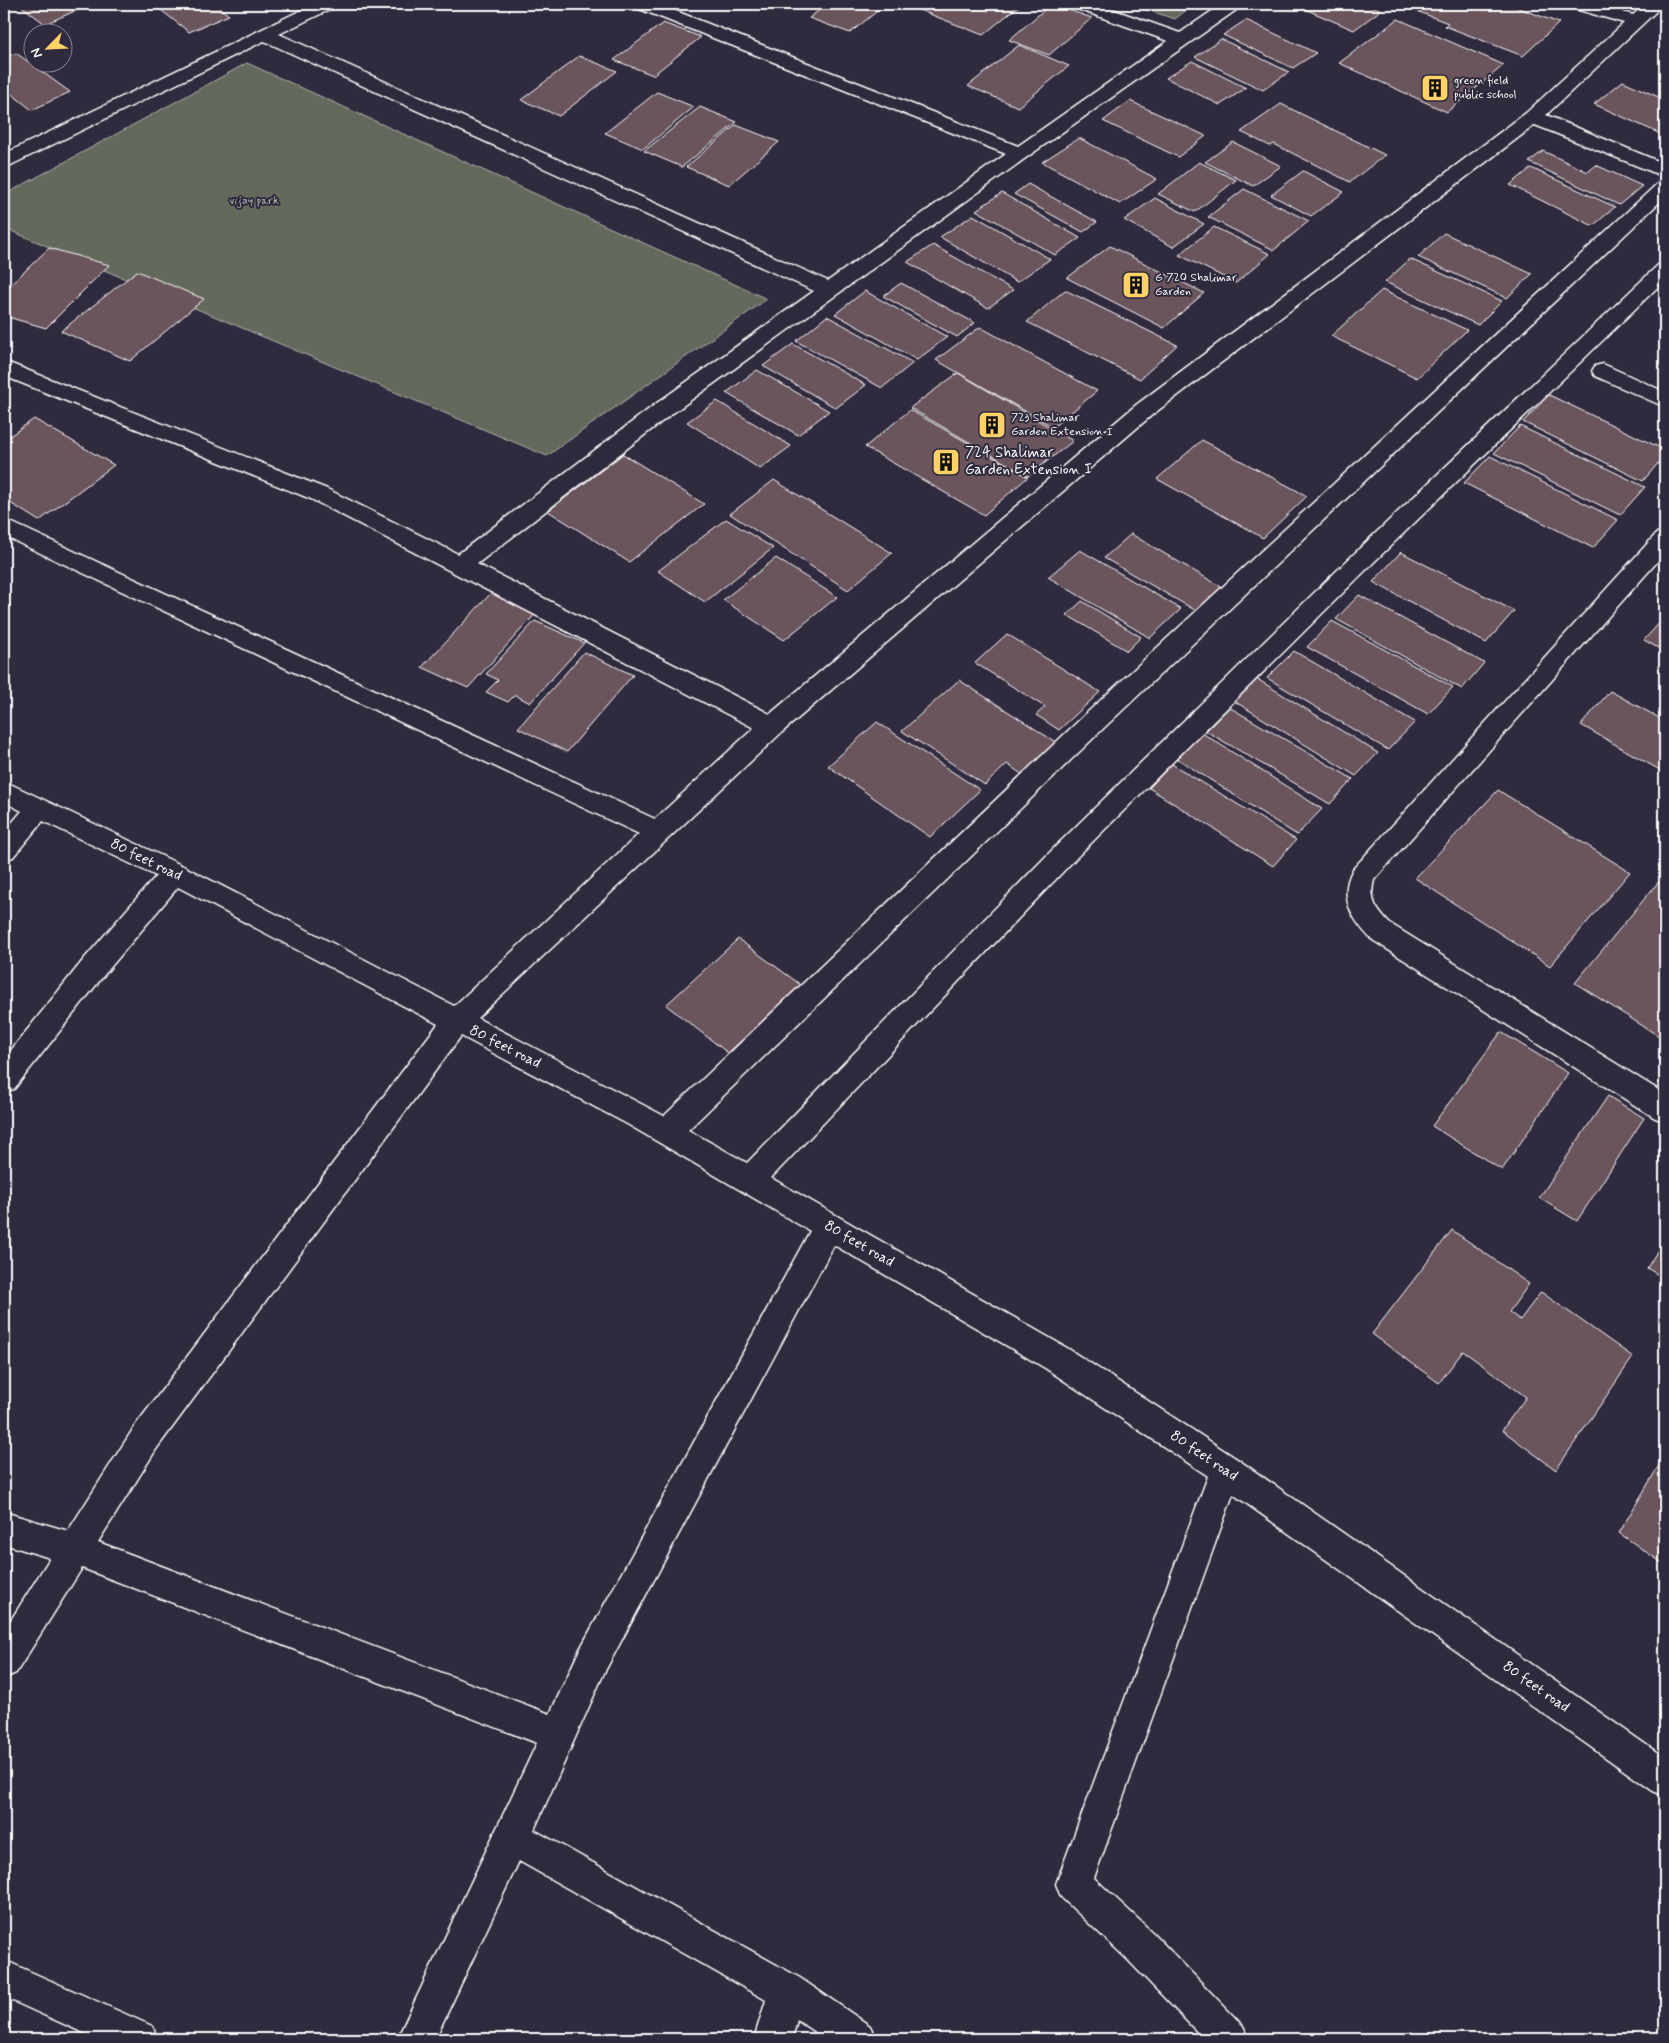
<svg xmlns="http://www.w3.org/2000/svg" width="1669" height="2043" viewBox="0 0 1669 2043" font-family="Mynerve,sans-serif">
<rect width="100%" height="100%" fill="#2f2a3d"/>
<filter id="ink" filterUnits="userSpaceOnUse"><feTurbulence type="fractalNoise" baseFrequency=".02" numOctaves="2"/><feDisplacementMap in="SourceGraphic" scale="10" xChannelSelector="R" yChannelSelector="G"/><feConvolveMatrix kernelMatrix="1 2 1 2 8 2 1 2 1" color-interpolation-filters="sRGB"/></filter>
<g filter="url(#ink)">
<g fill="#646a5d" stroke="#b2b4ae">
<polygon points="1128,4 1194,4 1175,19"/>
<polygon points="247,63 767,299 547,456 4,228 4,195"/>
</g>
<g fill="#6b545d" stroke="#fff">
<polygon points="19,4 91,4 45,24"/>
<polygon points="153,4 214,4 229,15 189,32"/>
<polygon points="827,4 886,4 850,33 809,18"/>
<polygon points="913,4 1021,4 983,35 909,6"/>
<polygon points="1051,4 1092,18 1049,55 1009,40"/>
<polygon points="1293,4 1366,4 1381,10 1354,30"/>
<polygon points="1421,4 1508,4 1559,23 1523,56 1445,26 1448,23 1414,10"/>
<polygon points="1398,19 1504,65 1447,112 1339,63"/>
<polygon points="1246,20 1316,53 1293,68 1223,35"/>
<polygon points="663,23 701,37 653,75 614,60"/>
<polygon points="1221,39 1289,72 1263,90 1195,57"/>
<polygon points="1019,45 1069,66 1018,107 968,86"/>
<polygon points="16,53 70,92 32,110 4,88 4,58"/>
<polygon points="579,56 617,71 559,116 521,100"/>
<polygon points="1192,61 1246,88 1220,105 1166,78"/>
<polygon points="1623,81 1665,100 1665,136 1594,104"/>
<polygon points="657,92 694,107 643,149 605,133"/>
<polygon points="1130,101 1206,136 1178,157 1103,121"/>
<polygon points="1281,104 1385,155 1350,182 1274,144 1270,146 1241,132"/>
<polygon points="700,107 737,122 682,167 644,151"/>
<polygon points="736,125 779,142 729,185 686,167"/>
<polygon points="1079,138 1157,179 1120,204 1042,162"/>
<polygon points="1233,142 1281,166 1253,186 1205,162"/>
<polygon points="1543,151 1588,172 1596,165 1642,186 1619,205 1529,162"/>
<polygon points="1199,162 1236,180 1195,212 1158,194"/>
<polygon points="1531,168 1615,207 1593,226 1510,185"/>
<polygon points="1303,171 1344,192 1311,216 1271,195"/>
<polygon points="1028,184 1097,222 1083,232 1014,194"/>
<polygon points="1244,189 1309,221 1274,250 1208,217"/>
<polygon points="1002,193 1080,238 1055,255 976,210"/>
<polygon points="1155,198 1204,224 1173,247 1124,220"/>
<polygon points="973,215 1050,259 1017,282 940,237"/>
<polygon points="1214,227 1270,254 1236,283 1179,255"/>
<polygon points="1444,233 1532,274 1507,298 1418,257"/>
<polygon points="933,245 1013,290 988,308 907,262"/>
<polygon points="1110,246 1204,293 1164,328 1067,278"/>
<polygon points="49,248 109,265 46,328 4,316 4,291"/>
<polygon points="1410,259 1502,301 1478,325 1385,282"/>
<polygon points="137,271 204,299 130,361 61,331"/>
<polygon points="901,283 975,323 957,337 883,296"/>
<polygon points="1065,290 1177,345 1140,379 1027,322"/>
<polygon points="1382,290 1467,330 1417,378 1331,336"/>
<polygon points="865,291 947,337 917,360 835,314"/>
<polygon points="827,316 913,363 882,388 796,341"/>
<polygon points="980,327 1097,391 1053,427 936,360"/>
<polygon points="793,344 866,385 836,408 763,366"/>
<polygon points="757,370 829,411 798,435 726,393"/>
<polygon points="958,373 1073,441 1028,476 910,408"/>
<polygon points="1549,395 1665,450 1665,455 1643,481 1523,422"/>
<polygon points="717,401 791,446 760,469 687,422"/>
<polygon points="910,410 1028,477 984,515 865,447"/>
<polygon points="34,419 114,465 39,521 4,499 4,440"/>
<polygon points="1520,426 1645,487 1620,515 1494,453"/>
<polygon points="1202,440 1307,496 1263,538 1157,479"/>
<polygon points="623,454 704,504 629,562 548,511"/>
<polygon points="1490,456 1618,520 1593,548 1464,483"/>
<polygon points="774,480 892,553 848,590 730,514"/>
<polygon points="726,519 773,548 705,602 658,571"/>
<polygon points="1131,534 1225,589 1200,613 1104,558"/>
<polygon points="1080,550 1181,609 1150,638 1048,577"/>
<polygon points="1401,552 1514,611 1486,643 1373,582"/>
<polygon points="776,558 837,597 784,640 723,600"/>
<polygon points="494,590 539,610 468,688 422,667"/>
<polygon points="1359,595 1484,663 1462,689 1336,619"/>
<polygon points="1082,601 1141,637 1127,651 1067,615"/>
<polygon points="1663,619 1665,620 1665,652 1644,640"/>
<polygon points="535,621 584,643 530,703 515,695 508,702 486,692 498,680 486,674"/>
<polygon points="1332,621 1453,687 1428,714 1307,647"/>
<polygon points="1007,634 1100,692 1059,730 1036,715 1045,707 975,663"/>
<polygon points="1294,651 1415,722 1388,750 1267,678"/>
<polygon points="584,652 633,675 567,752 518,728"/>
<polygon points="1257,679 1378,753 1356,776 1234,701"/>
<polygon points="959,680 1057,743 1023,775 1007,764 985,785 902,731"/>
<polygon points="1610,691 1665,721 1665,773 1581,725"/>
<polygon points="1229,707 1353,779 1330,804 1206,731"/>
<polygon points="877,722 980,790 930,837 828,766"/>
<polygon points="1202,733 1322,809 1297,835 1176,758"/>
<polygon points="1172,764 1296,840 1273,866 1149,788"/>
<polygon points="1498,790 1630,872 1550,966 1415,878"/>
<polygon points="1665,874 1665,1040 1575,983"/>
<polygon points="738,939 801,985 728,1053 666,1005"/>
<polygon points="1501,1032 1568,1073 1502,1170 1432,1126"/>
<polygon points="1608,1096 1644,1118 1577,1221 1539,1198"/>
<polygon points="1452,1230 1529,1284 1509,1312 1520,1320 1541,1292 1633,1357 1556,1470 1502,1430 1526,1397 1463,1351 1439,1383 1372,1334"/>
<polygon points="1665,1238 1665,1279 1647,1268"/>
<polygon points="1661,1462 1665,1465 1665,1565 1619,1533"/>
</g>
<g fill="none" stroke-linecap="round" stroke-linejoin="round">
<defs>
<g id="minor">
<path d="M314 4H336L333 8 279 34 828 281 1006 154 637 8 634 4H658L1018 146 1168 41 1075 8 1072 4H1097L1180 33 1222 4H1242L1239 8 1027 157 673 413 477 564 770 714 1136 405 1526 113 1624 23 1572 8 1569 4H1596L1633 15 1645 4H1664L1546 115 1665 164V177L1535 125 1152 415 781 733 477 1018 664 1116 1090 710 1658 183 1665 181V197L1108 724 688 1130 747 1163 1058 844 1360 548 1658 265 1665 263V280L1376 560 1076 858 771 1178 1067 1348 1237 1459 1665 1758V1796L1653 1791 1233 1494 1094 1878 1153 1933 1243 2026 1249 2039H1204L1127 1959 1061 1897 1056 1884 1208 1476 1045 1368 834 1245 604 1673 534 1830 800 1978 870 2026 876 2039H825L797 2020 792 2039H754L766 2000 519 1861 435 2039H397L537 1743 82 1568 16 1673 4 1678V1631L50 1558 4 1544V1512L68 1531 135 1426 438 1024 178 887 104 975 14 1089 4 1092V1059L84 959 156 876 43 821 13 857 4 860V832L22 811 4 802V781L183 866 454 1006 639 834 4 536V519L655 819 754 728 311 499 4 376V361L327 489 458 554 657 403 814 291 264 41 11 165 4 167V154ZM461 1036 629 1125 810 1231 580 1649 550 1714 98 1542 157 1448Z"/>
<polygon points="1603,364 1665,392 1665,407 1595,376 1592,371 1595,366"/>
<path d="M1665 531V553L1374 880C1369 900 1376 909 1389 923L1665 1094V1121L1655 1118 1371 939C1351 918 1338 896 1353 869L1657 533Z"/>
<polygon points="4,1960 152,2026 158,2039 97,2039 4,1997"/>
</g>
</defs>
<use href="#minor" stroke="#fff" stroke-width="3"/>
<use href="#minor" fill="#2f2a3d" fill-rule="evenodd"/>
</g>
</g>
<defs>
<symbol id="building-square" viewBox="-11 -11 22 22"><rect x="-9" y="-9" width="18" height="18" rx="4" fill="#ffd166" stroke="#2f2a3d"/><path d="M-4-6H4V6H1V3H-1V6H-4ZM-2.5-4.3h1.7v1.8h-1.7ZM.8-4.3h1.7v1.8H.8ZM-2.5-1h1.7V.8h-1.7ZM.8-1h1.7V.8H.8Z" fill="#111"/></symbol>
</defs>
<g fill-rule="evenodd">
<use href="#building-square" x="1419" y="72" width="32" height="32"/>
<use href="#building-square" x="1120" y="269" width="32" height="32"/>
<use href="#building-square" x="976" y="409" width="32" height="32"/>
<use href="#building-square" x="930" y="446" width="32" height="32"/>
</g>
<g text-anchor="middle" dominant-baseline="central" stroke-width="4" stroke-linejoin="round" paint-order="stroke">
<g font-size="12" fill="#fff" stroke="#2f2a3d" text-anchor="start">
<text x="1454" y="81">green field<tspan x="1454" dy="14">public school</tspan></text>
<text x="1155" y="278">G 720 Shalimar<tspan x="1155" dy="14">Garden</tspan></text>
<text x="1011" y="418">723 Shalimar<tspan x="1011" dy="14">Garden Extension I</tspan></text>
</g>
<g font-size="12" fill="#b2b4ae" stroke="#2f2a3d">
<text x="254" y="201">vijay park</text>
</g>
<g font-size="15" fill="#fff" stroke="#2f2a3d" text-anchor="start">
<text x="965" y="453">724 Shalimar<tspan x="965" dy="17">Garden Extension I</tspan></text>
</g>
<g font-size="15" fill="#fff" stroke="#2f2a3d">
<text transform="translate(146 860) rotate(26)">80 feet road</text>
<text transform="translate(505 1047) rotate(27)">80 feet road</text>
<text transform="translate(859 1244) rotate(30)">80 feet road</text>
<text transform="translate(1204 1456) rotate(34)">80 feet road</text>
<text transform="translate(1536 1687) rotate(35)">80 feet road</text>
</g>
</g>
<rect width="1669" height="2043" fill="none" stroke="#2f2a3d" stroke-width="20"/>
<rect x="10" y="10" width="1649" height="2023" fill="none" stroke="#fff" stroke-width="2" filter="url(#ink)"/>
<g transform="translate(48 48) rotate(246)"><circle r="24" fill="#2f2a3d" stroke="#827f8b"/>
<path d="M0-4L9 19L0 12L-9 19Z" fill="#ffd166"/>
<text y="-8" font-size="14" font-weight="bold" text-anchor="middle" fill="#ffffff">N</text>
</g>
</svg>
